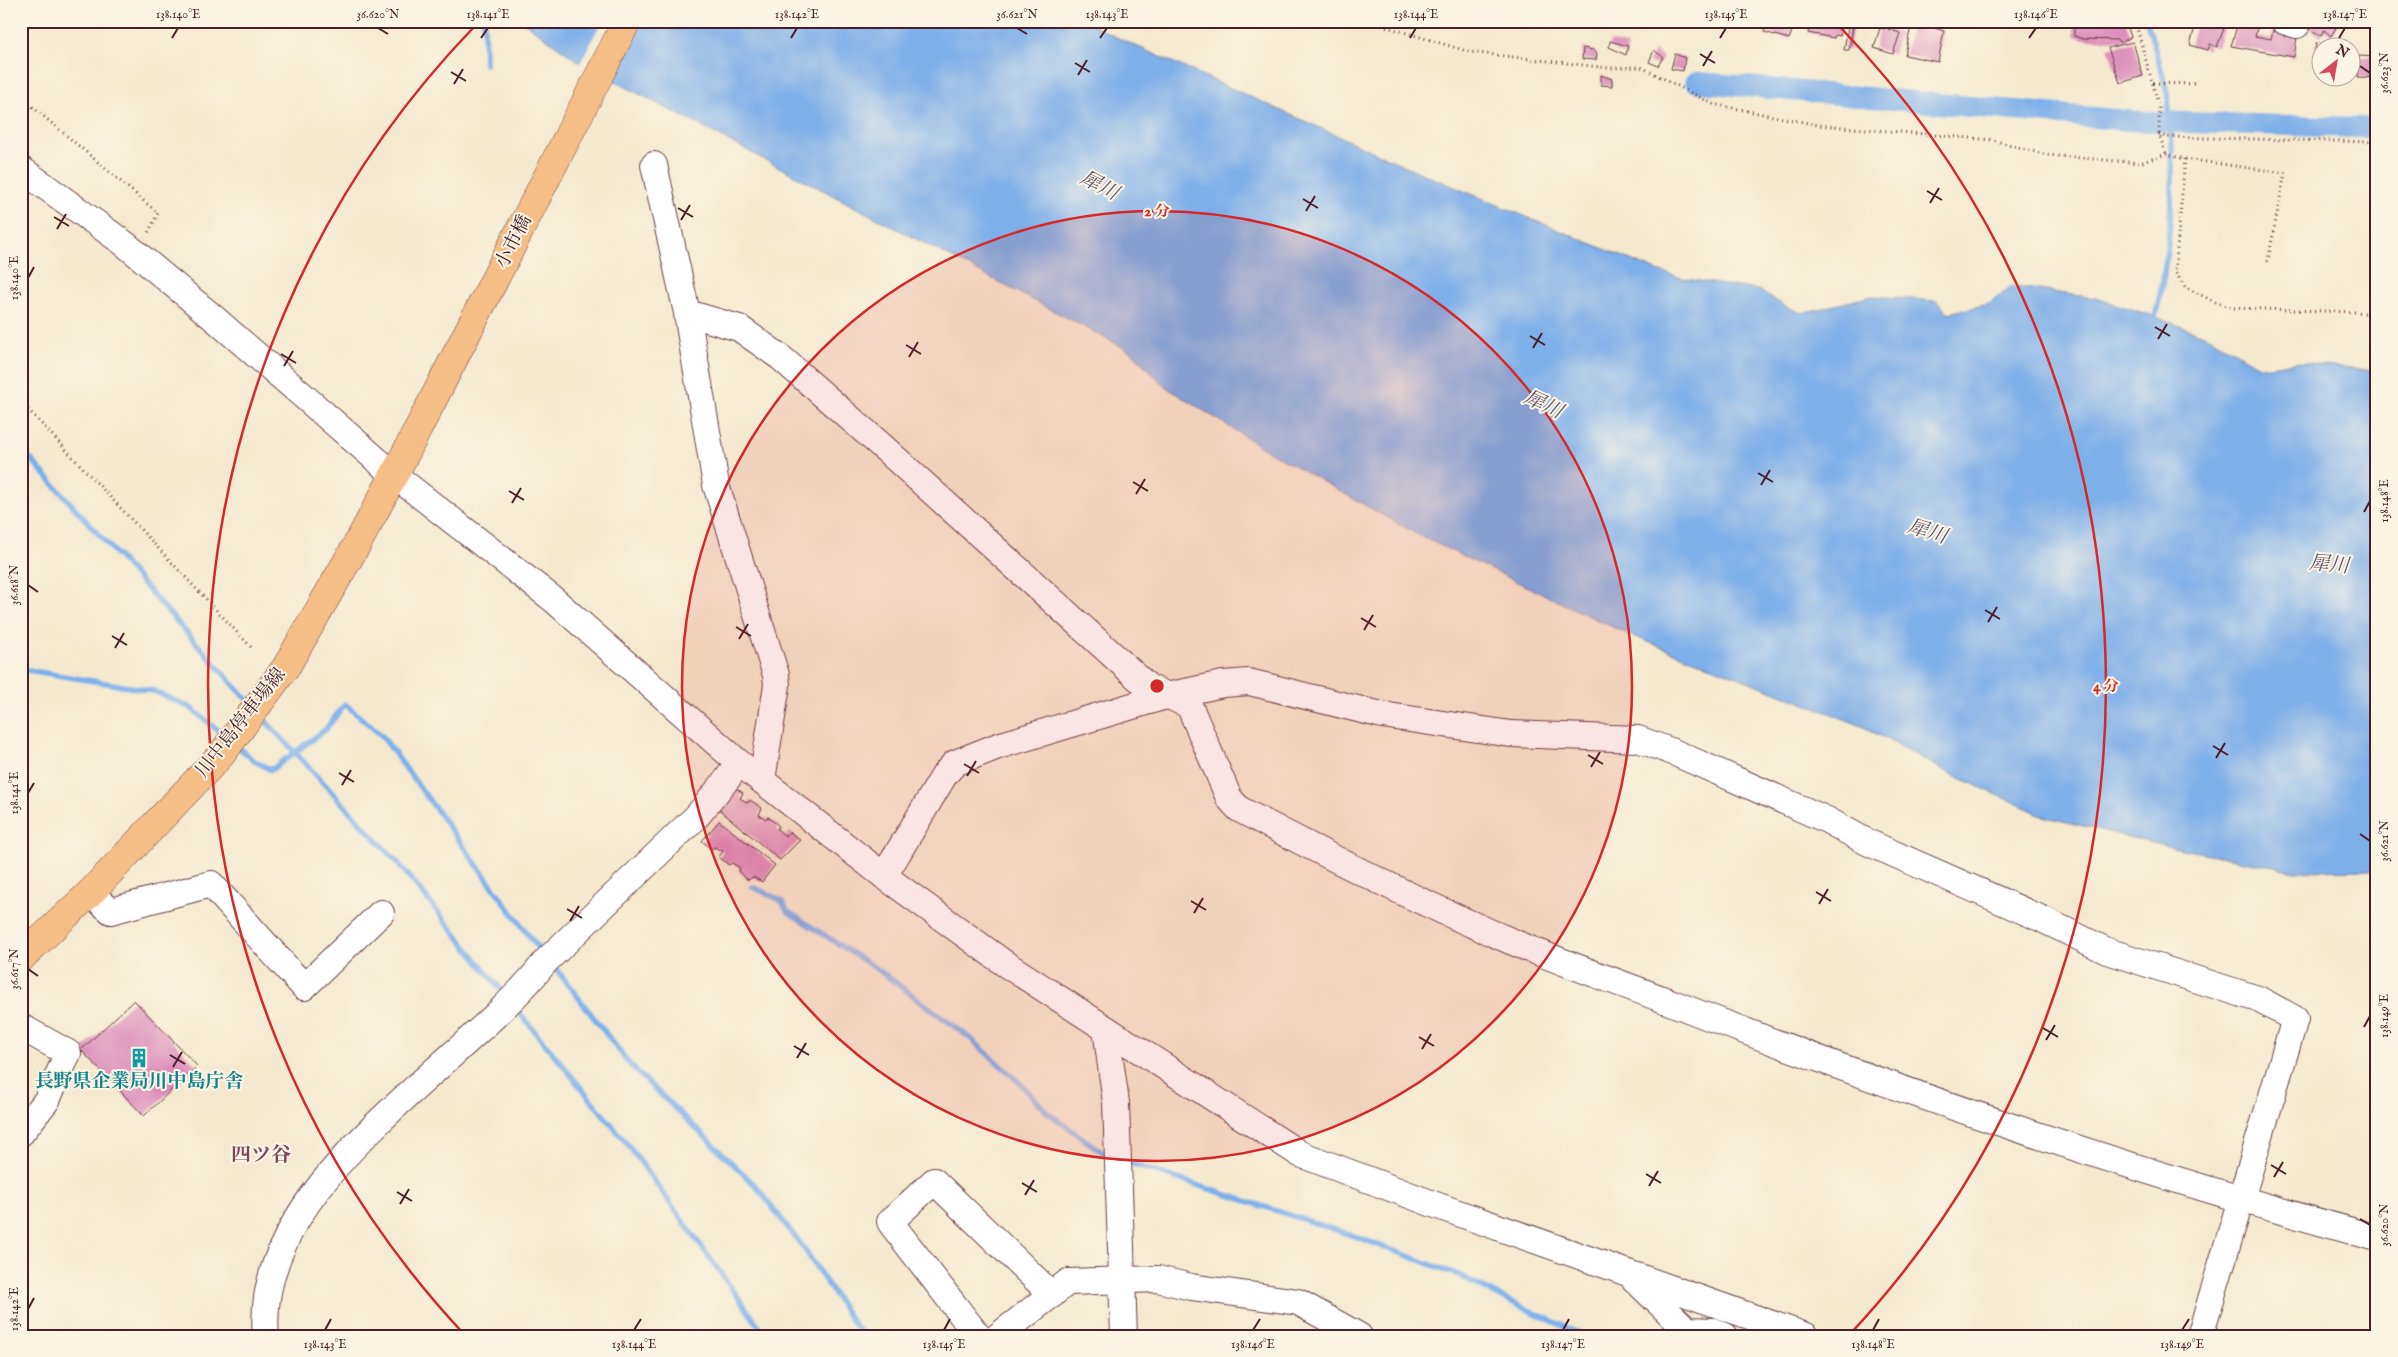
<svg xmlns="http://www.w3.org/2000/svg" width="2398" height="1357" viewBox="0 0 2398 1357" font-family="'IM FELL English','Noto Serif JP',serif">
<rect width="100%" height="100%" fill="#fcf5e5"/>
<filter id="ink" filterUnits="userSpaceOnUse"><feTurbulence type="fractalNoise" baseFrequency=".02" numOctaves="2"/><feDisplacementMap in="SourceGraphic" scale="10" xChannelSelector="R" yChannelSelector="G"/><feConvolveMatrix kernelMatrix="1 2 1 2 8 2 1 2 1" color-interpolation-filters="sRGB"/></filter>
<filter id="wash" filterUnits="userSpaceOnUse"><feTurbulence type="fractalNoise" baseFrequency=".0096" numOctaves="4" result="noise"/><feDisplacementMap in="SourceGraphic" scale="20" xChannelSelector="R" yChannelSelector="G"/><feGaussianBlur stdDeviation="1.12" result="paint"/><feColorMatrix in="noise" values="0 0 0 0 0 0 0 0 0 0 0 0 0 0 0 0 0 1.4 0 .05"/><feComposite in="paint" operator="in"/></filter>
<g filter="url(#wash)">
<rect width="100%" height="100%" fill="#f4e9cf"/>
<polygon fill="#7dafe9" stroke="#64678a" points="522,21 1086,21 1116,37 1428,176 1660,272 1686,279 1758,290 1786,307 1802,313 1872,296 1937,301 1948,313 1989,304 2011,286 2095,298 2148,314 2209,337 2261,367 2298,362 2377,371 2377,870 2295,871 2157,844 2046,817 1951,774 1862,726 1625,633 1420,536 1268,451 1164,386 1132,352 582,64"/>
<polygon fill="#f4e9cf" points="602,21 637,21 607,79 579,65"/>
<g fill="none" stroke-linecap="round" stroke-linejoin="round">
<g stroke="#7dafe9" stroke-width="5.5">
<polyline points="484,21 485,64"/>
<path d="M2147 21C2154 47 2164 73 2168 99 2177 162 2171 256 2155 317"/>
<polyline points="21,448 250,703"/>
<polyline points="21,669 154,691 191,708 226,737"/>
<polyline points="259,714 398,863 507,997"/>
<polyline points="237,746 253,760 271,770 325,730 345,704 382,736 538,948"/>
<polyline points="753,887 782,901 787,911 880,971 970,1038 1019,1082 1047,1112 1110,1158"/>
<polyline points="554,966 631,1066 756,1186 803,1247 855,1326 865,1336"/>
<polyline points="514,1006 629,1146 766,1336"/>
<polyline points="1126,1162 1354,1236 1459,1275 1498,1296 1585,1336"/>
</g>
<polyline stroke="#7dafe9" stroke-width="21" points="1696,82 2133,121 2377,128"/>
</g>
<g id="blocks">
<g fill="#dc8db9">
<polygon points="1768,21 1796,21 1789,39 1764,32"/>
<polygon points="1810,21 1844,21 1840,36 1835,35 1834,38 1808,33"/>
<polygon points="1912,21 1944,31 1938,62 1905,55"/>
<polygon points="2074,21 2126,22 2131,37 2120,43 2118,40 2083,39 2074,36"/>
<polygon points="2315,21 2340,21 2331,36 2324,30 2321,36 2310,29"/>
<polygon points="2358,21 2377,21 2377,30"/>
<polygon points="2205,22 2224,28 2217,47 2210,44 2208,50 2190,45 2195,27 2200,29"/>
<polygon points="2238,23 2251,23 2251,27 2257,29 2255,36 2271,39 2274,26 2284,27 2284,36 2297,37 2294,57 2231,46"/>
<polygon points="1885,25 1889,27 1888,29 1900,33 1893,54 1874,48 1880,28 1884,29"/>
<polygon points="1848,26 1853,27 1849,50 1844,50"/>
<polygon points="1610,41 1628,46 1626,55 1609,47"/>
<polygon points="2133,42 2143,76 2120,83 2108,48"/>
<polygon points="2316,43 2344,46 2344,48 2320,48 2320,58 2315,58"/>
<polygon points="1583,48 1593,50 1597,54 1596,60 1582,59"/>
<polygon points="1654,50 1663,57 1658,66 1649,62"/>
<polygon points="1675,54 1685,58 1683,71 1671,69"/>
<polygon points="2359,56 2377,57 2377,78 2358,77"/>
<polygon points="1601,75 1612,79 1612,86 1601,85"/>
<polygon points="733,786 743,793 740,798 748,803 750,800 762,808 759,815 766,819 768,817 779,826 777,829 785,836 790,832 800,840 780,860 716,807"/>
<polygon points="719,821 775,865 762,882 753,877 748,880 738,871 740,868 732,863 729,865 719,857 723,851 714,847 711,849 702,841"/>
<polygon points="134,1000 197,1066 144,1116 81,1050"/>
</g>
</g>
</g>
<g filter="url(#ink)">
<use href="#blocks" fill-opacity="0" stroke="#643d44" stroke-width="1"/>
<g fill="none" stroke-linecap="round" stroke-linejoin="round">
<defs>
<g id="minor">
<polyline points="2284,21 2297,25"/>
<polyline points="654,165 687,313 716,485 776,675 777,685 762,780"/>
<polyline points="21,169 125,244 215,319 394,475 554,600 738,762 884,876 1004,963 1300,1154 1441,1207 1806,1336"/>
<path d="M687 313 739 328 780 357 884 448 1148 687 1189 705 1229 798 1239 809C1331 858 1424 905 1520 945 1571 966 1623 984 1675 1004 1904 1094 2139 1173 2377 1238"/>
<polyline points="884,876 945,774 955,763 998,746 1166,696 1223,684 1249,682 1382,715 1511,734 1638,739 1673,752 1827,820 1867,842 2042,919 2107,951 2258,999 2295,1019 2200,1336"/>
<polyline points="90,893 111,911 211,884 304,987 381,913"/>
<polyline points="21,1027 68,1053 47,1100 21,1133"/>
<polyline points="1106,1029 1116,1103 1124,1336"/>
<polyline points="1635,1280 1687,1330"/>
<path d="M266 1336C251 1183 464 1067 546 961L697 816 728 778 738 762"/>
<polyline points="978,1336 890,1222 934,1181 1052,1295"/>
<polyline points="998,1336 1068,1282 1158,1279 1191,1287 1298,1302 1359,1336"/>
<polyline points="1683,1336 1687,1330 1713,1331 1725,1336"/>
</g>
<polyline id="major" points="21,958 90,893 221,755 286,667 360,539 400,464 627,21"/>
</defs>
<use href="#minor" stroke="#643d44" stroke-width="28"/>
<use href="#major" stroke="#643d44" stroke-width="29"/>
<g stroke="#643d44" stroke-width="3" stroke-dasharray="1 4" stroke-linecap="butt">
<polyline points="1367,21 1470,52 1609,68 1641,67 1713,104 1818,125 1993,140 2047,155 2140,163 2166,154 2185,159 2285,173 2267,265"/>
<polyline points="2135,21 2159,107 2159,134 2166,154"/>
<polyline points="2153,83 2198,84"/>
<polyline points="21,97 158,213 148,233"/>
<polyline points="2159,134 2166,137 2377,142"/>
<polyline points="2185,159 2175,272 2185,287 2217,303 2233,308 2357,312 2377,315"/>
<polyline points="21,402 251,647"/>
</g>
<use href="#minor" stroke="#fff" stroke-width="26"/>
<use href="#major" stroke="#f6be87" stroke-width="28"/>
</g>
</g>
<path fill="none" stroke="#4a1f2b" stroke-width="2" d="M378 28 388 34M1017 28 1027 34M172 38 178 28M481 38 488 28M791 38 797 28M1100 38 1107 28M1410 38 1416 28M1720 38 1726 28M2029 38 2036 28M2339 38 2345 28M1700 54 1715 63M1075 63 1090 72M1703 66 1712 51M2360 66 2370 73M451 72 466 81M1078 75 1087 60M454 84 463 69M1927 191 1942 200M1303 199 1318 208M1930 203 1939 188M678 208 693 217M1306 211 1315 196M54 217 69 226M681 220 690 205M57 229 66 214M28 278 34 267M2155 327 2170 336M1530 336 1545 345M2158 339 2167 324M906 345 921 354M1533 348 1542 333M281 354 296 363M909 357 918 342M284 366 293 351M1758 473 1773 482M1133 482 1148 491M1761 485 1770 470M509 491 524 500M1136 494 1145 479M512 503 521 488M2364 512 2370 501M28 585 38 592M1985 610 2000 619M1361 618 1376 627M1988 622 1997 607M736 627 751 636M1364 630 1373 615M112 636 127 645M739 639 748 624M115 648 124 633M2213 746 2228 755M1588 755 1603 764M2216 758 2225 743M964 764 979 773M1591 767 1600 752M339 773 354 782M967 776 976 761M342 785 351 770M28 793 34 783M2360 834 2370 841M1816 892 1831 901M1191 901 1206 910M1819 904 1828 889M567 909 582 918M1194 913 1203 898M570 921 579 906M28 969 38 976M2364 1027 2370 1016M2043 1028 2058 1037M1419 1037 1434 1046M2046 1040 2055 1025M794 1046 809 1055M1422 1049 1431 1034M170 1055 185 1064M797 1058 806 1043M173 1067 182 1052M2271 1165 2286 1174M1646 1174 1661 1183M2274 1177 2283 1162M1022 1183 1037 1192M1649 1186 1658 1171M397 1192 412 1201M1025 1195 1034 1180M400 1204 409 1189M2360 1219 2370 1225M28 1309 34 1298M325 1330 331 1319M634 1330 641 1319M944 1330 950 1319M1253 1330 1260 1319M1563 1330 1569 1319M1873 1330 1879 1319M2182 1330 2189 1319"/>
<circle cx="1157" cy="686" r="475" fill="#d62828" fill-opacity=".12"/>
<g fill="none" stroke="#d62828" stroke-width="2.5">
<circle cx="1157" cy="686" r="475"/>
<path d="M463 1333A949 949 0 0 1 474 27M1840 27A949 949 0 0 1 1851 1333"/>
</g>
<defs>
<symbol id="building-bare" viewBox="-9 -9 18 18"><path d="M-4-6H4V6H1V3H-1V6H-4ZM-2.5-4.3h1.7v1.8h-1.7ZM.8-4.3h1.7v1.8H.8ZM-2.5-1h1.7V.8h-1.7ZM.8-1h1.7V.8H.8Z" fill="#0f9aa8" stroke="#fcf5e5" stroke-width="2.5" paint-order="stroke"/></symbol>
</defs>
<g fill-rule="evenodd">
<use href="#building-bare" x="125" y="1044" width="28" height="28"/>
</g>
<g text-anchor="middle" dominant-baseline="central" stroke-width="4" stroke-linejoin="round" paint-order="stroke">
<g font-size="19" fill="#4a1f2b" stroke="#fcf5e5">
<text transform="translate(514 242) rotate(-63)">小市橋</text>
<text transform="translate(241 723) rotate(-52)">川中島停車場線</text>
</g>
<g font-size="19" font-weight="bold" fill="#0d838f" stroke="#fcf5e5">
<text x="139" y="1082">長野県企業局川中島庁舎</text>
</g>
<g font-size="20" font-style="italic" fill="#5c516e" stroke="#fcf5e5">
<text transform="translate(1099 186) rotate(27)">犀川</text>
<text transform="translate(1543 405) rotate(25)">犀川</text>
<text transform="translate(1927 532) rotate(17)">犀川</text>
<text transform="translate(2329 565) rotate(5)">犀川</text>
</g>
<g font-size="20" font-weight="bold" fill="#7d465d" stroke="#fcf5e5">
<text x="261" y="1155">四ツ谷</text>
</g>
</g>
<circle cx="1157" cy="686" r="8" fill="#d62828" stroke="#fcf5e5" stroke-width="2.5"/>
<g font-size="15" text-anchor="middle" font-weight="bold" fill="#d62828" stroke="#fcf5e5" stroke-width="4" stroke-linejoin="round" paint-order="stroke">
<text x="1157" y="216">2 分</text>
<text x="2106" y="691">4 分</text>
</g>
<rect width="2398" height="1357" fill="none" stroke="#fcf5e5" stroke-width="55"/>
<g transform="translate(2336 62) rotate(31)"><circle r="24" fill="#fcf5e5" stroke="#b59f9b"/>
<path d="M0-4L9 19L0 12L-9 19Z" fill="#d1495b"/>
<text y="-8" font-size="14" font-weight="bold" text-anchor="middle" fill="#4a1f2b">N</text>
</g>
<rect x="28" y="28" width="2342" height="1302" fill="none" stroke="#4a1f2b" stroke-width="2"/>
<g font-size="12" text-anchor="middle" fill="#4a1f2b">
<text x="178" y="18">138.140°E</text>
<text x="378" y="18">36.620°N</text>
<text x="488" y="18">138.141°E</text>
<text x="797" y="18">138.142°E</text>
<text x="1017" y="18">36.621°N</text>
<text x="1107" y="18">138.143°E</text>
<text x="1416" y="18">138.144°E</text>
<text x="1726" y="18">138.145°E</text>
<text x="2036" y="18">138.146°E</text>
<text x="2345" y="18">138.147°E</text>
<text transform="translate(2384 73) rotate(-90)" y="4">36.623°N</text>
<text transform="translate(14 278) rotate(-90)" y="4">138.140°E</text>
<text transform="translate(2384 501) rotate(-90)" y="4">138.148°E</text>
<text transform="translate(14 585) rotate(-90)" y="4">36.618°N</text>
<text transform="translate(14 793) rotate(-90)" y="4">138.141°E</text>
<text transform="translate(2384 841) rotate(-90)" y="4">36.621°N</text>
<text transform="translate(14 969) rotate(-90)" y="4">36.617°N</text>
<text transform="translate(2384 1016) rotate(-90)" y="4">138.149°E</text>
<text transform="translate(2384 1225) rotate(-90)" y="4">36.620°N</text>
<text transform="translate(14 1309) rotate(-90)" y="4">138.142°E</text>
<text x="325" y="1348">138.143°E</text>
<text x="634" y="1348">138.144°E</text>
<text x="944" y="1348">138.145°E</text>
<text x="1253" y="1348">138.146°E</text>
<text x="1563" y="1348">138.147°E</text>
<text x="1873" y="1348">138.148°E</text>
<text x="2182" y="1348">138.149°E</text>
</g>
</svg>
